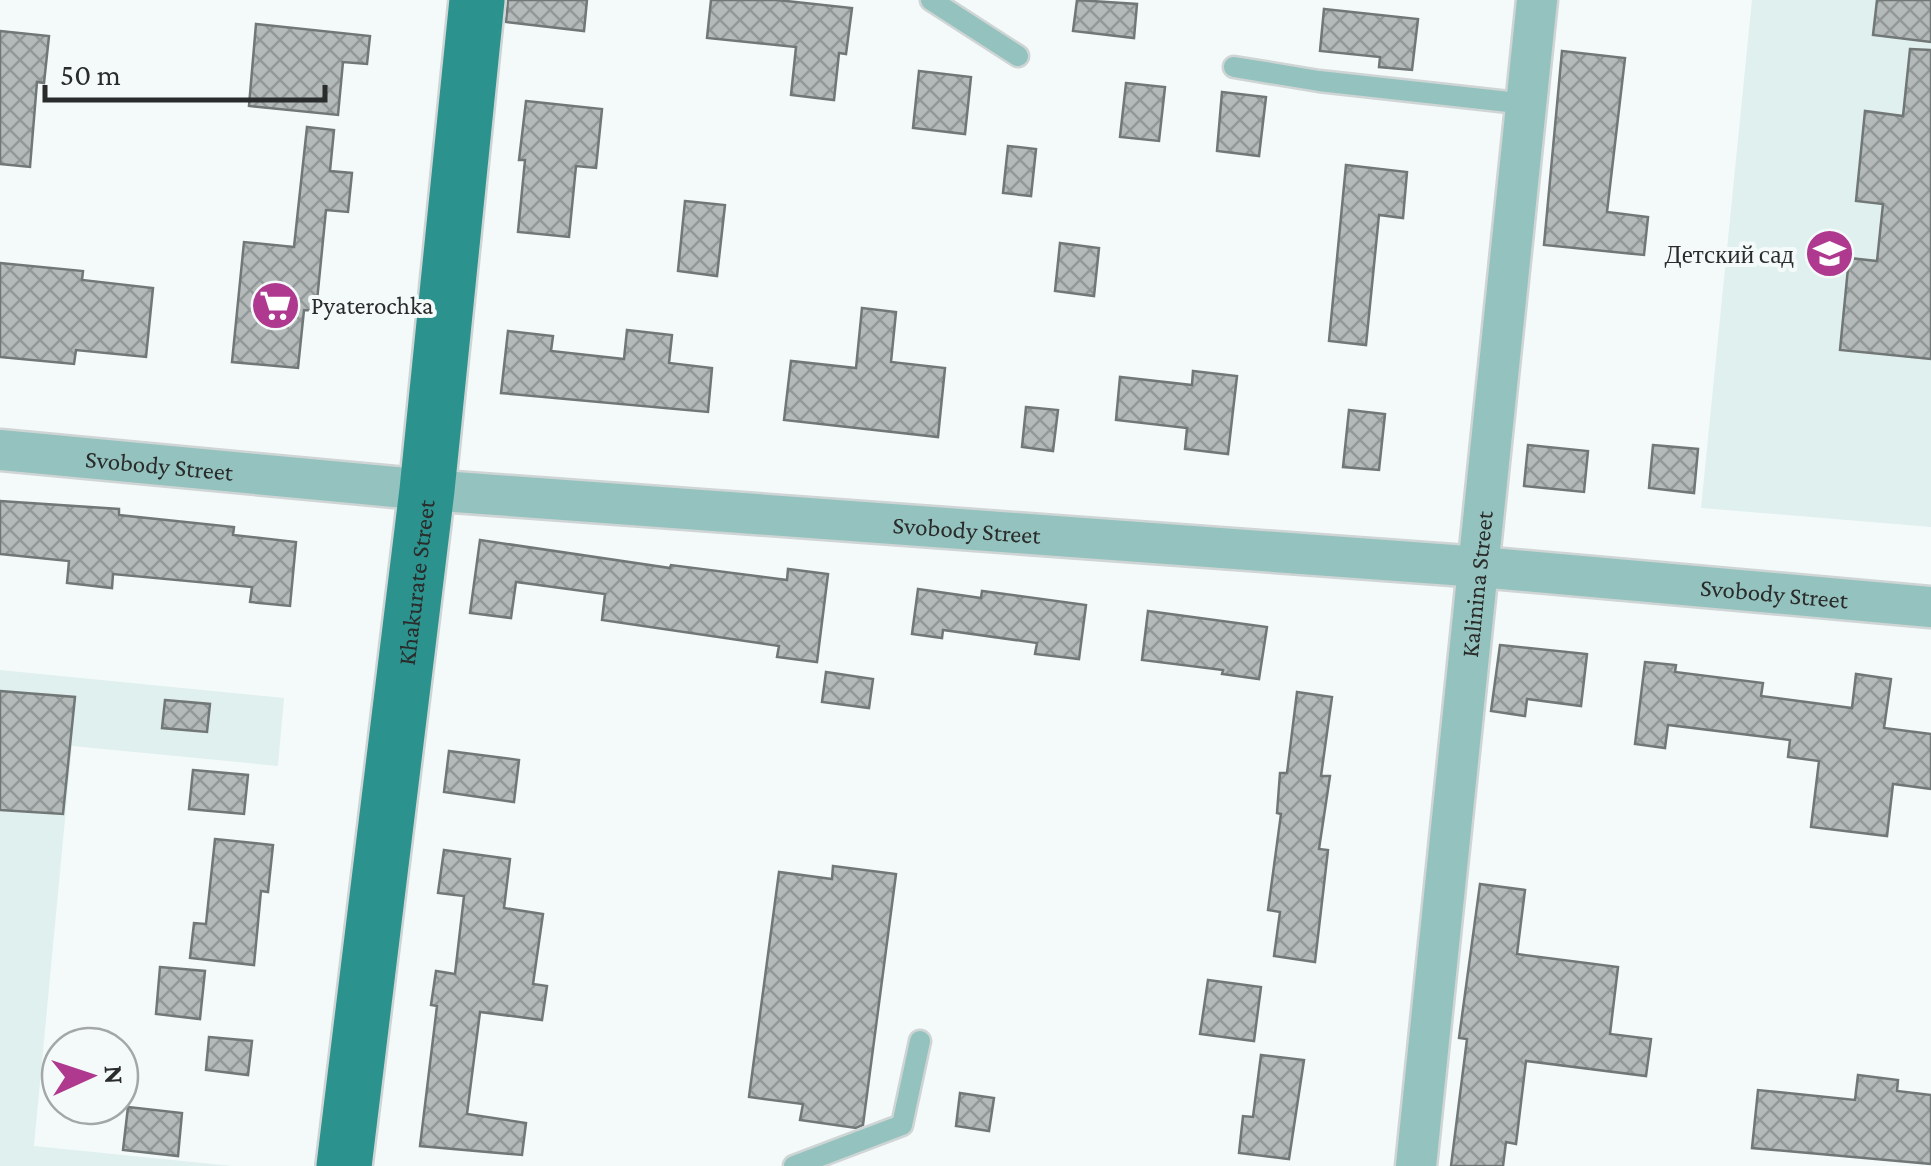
<svg xmlns="http://www.w3.org/2000/svg" width="1931" height="1166" viewBox="0 0 1931 1166" font-family="'Crimson Pro',serif">
<defs>
<pattern id="building-cross-hatch" width="8" height="8" patternUnits="userSpaceOnUse" patternTransform="scale(2.5)"><rect width="8" height="8" fill="#b3bab9"/><path d="M0 0l8 8M0 8l8-8" fill="none" stroke="#929797"/></pattern>
</defs>
<rect width="100%" height="100%" fill="#f4fafa"/>
<g fill="#e0f0ee">
<polygon points="1752,0 1931,0 1931,527 1701,508"/>
<polygon points="0,670 284,698 278,766 72,746 34,1146 232,1166 0,1166"/>
</g>
<g fill="url(#building-cross-hatch)" stroke="#717776" stroke-width="2.5">
<polygon points="508,0 587,0 584,31 506,22"/>
<polygon points="711,0 777,0 852,8 846,54 839,53 834,100 791,95 796,47 707,38"/>
<polygon points="1077,0 1137,4 1134,38 1073,31"/>
<polygon points="1877,0 1931,0 1931,42 1873,35"/>
<polygon points="1324,9 1418,19 1412,70 1379,67 1380,57 1320,51"/>
<polygon points="256,24 370,36 367,64 343,62 338,115 249,106"/>
<polygon points="0,31 49,36 44,83 37,82 30,167 0,164"/>
<polygon points="1910,49 1931,50 1931,359 1840,350 1849,258 1877,261 1883,204 1856,201 1865,111 1903,116"/>
<polygon points="1562,51 1625,58 1607,212 1648,217 1644,255 1544,245"/>
<polygon points="919,71 971,77 965,134 913,128"/>
<polygon points="1126,83 1165,87 1159,141 1120,137"/>
<polygon points="1222,92 1266,97 1259,156 1217,151"/>
<polygon points="526,101 602,109 596,168 576,166 569,237 518,232 525,160 519,160"/>
<polygon points="307,127 334,130 330,171 352,173 348,212 326,210 316,311 304,310 298,368 232,362 244,242 294,247"/>
<polygon points="1008,146 1036,149 1031,196 1003,193"/>
<polygon points="1346,165 1407,172 1403,218 1379,215 1366,345 1329,341"/>
<polygon points="685,201 725,205 717,276 678,271"/>
<polygon points="1060,243 1099,248 1094,296 1055,291"/>
<polygon points="0,263 83,271 82,280 153,288 146,357 76,350 74,364 0,357"/>
<polygon points="862,308 896,312 891,362 945,368 938,437 784,420 791,361 856,368"/>
<polygon points="627,330 672,335 669,363 712,368 708,412 501,393 508,331 553,336 551,351 624,359"/>
<polygon points="1193,371 1237,376 1228,454 1185,449 1187,428 1116,420 1120,377 1192,385"/>
<polygon points="1026,407 1058,410 1053,451 1022,447"/>
<polygon points="1349,410 1385,414 1379,470 1343,467"/>
<polygon points="1528,445 1588,451 1584,492 1524,486"/>
<polygon points="1653,445 1698,449 1694,493 1649,488"/>
<polygon points="0,501 119,509 119,515 234,527 233,535 296,542 290,606 250,602 252,587 113,574 112,588 67,583 69,561 0,554"/>
<polygon points="480,540 670,568 671,565 787,580 788,569 828,574 817,662 777,657 779,646 602,620 605,594 516,582 511,618 470,613"/>
<polygon points="918,589 981,598 982,591 1086,605 1079,659 1035,654 1037,643 943,630 942,638 912,634"/>
<polygon points="1148,611 1267,627 1259,679 1222,674 1223,670 1142,660"/>
<polygon points="1500,645 1587,654 1581,706 1527,699 1525,716 1491,711"/>
<polygon points="1645,662 1676,665 1675,672 1763,683 1761,696 1852,708 1856,674 1891,679 1884,728 1931,734 1931,789 1893,784 1887,836 1811,827 1819,761 1788,757 1790,740 1668,725 1665,748 1635,744"/>
<polygon points="826,672 873,679 869,708 822,702"/>
<polygon points="0,691 75,697 63,814 0,810"/>
<polygon points="1297,692 1332,697 1321,776 1330,776 1319,849 1328,850 1315,962 1274,956 1280,912 1268,910 1281,814 1277,813 1280,773 1287,773"/>
<polygon points="165,700 210,704 207,732 162,728"/>
<polygon points="449,751 519,760 514,802 444,792"/>
<polygon points="193,770 248,775 244,814 189,809"/>
<polygon points="215,839 273,845 268,892 261,891 254,965 190,958 194,923 206,924"/>
<polygon points="444,850 510,859 504,908 543,914 533,984 547,986 542,1020 480,1012 467,1114 526,1123 522,1155 420,1146 437,1006 431,1005 436,971 455,974 464,896 438,893"/>
<polygon points="833,866 896,874 863,1125 856,1128 800,1120 803,1104 749,1097 779,872 832,879"/>
<polygon points="1480,884 1525,890 1517,954 1618,967 1610,1034 1651,1039 1646,1076 1526,1061 1516,1144 1506,1142 1503,1166 1451,1166 1467,1039 1459,1038"/>
<polygon points="160,967 205,971 200,1019 156,1014"/>
<polygon points="1208,980 1261,987 1254,1041 1200,1034"/>
<polygon points="209,1037 252,1041 248,1075 206,1070"/>
<polygon points="1261,1055 1304,1060 1289,1159 1239,1153 1243,1116 1253,1117"/>
<polygon points="1858,1075 1898,1080 1897,1091 1931,1095 1931,1164 1752,1148 1758,1090 1855,1100"/>
<polygon points="960,1093 994,1098 989,1131 956,1126"/>
<polygon points="128,1107 182,1113 178,1156 123,1150"/>
</g>
<g fill="none" stroke-linecap="round" stroke-linejoin="round">
<defs>
<g id="lane">
<polyline points="931,0 1018,56"/>
<polyline points="1234,67 1319,81 1527,104"/>
<polyline points="794,1166 902,1125 920,1041"/>
</g>
<g id="street">
<path id="s1" d="M0 450 427 490 1480 567 1931 607"/>
<path id="s2" d="M1416 1166 1537 0"/>
</g>
<g id="primary">
<path id="s3" d="M344 1166 427 490 477 0"/>
</g>
</defs>
<use href="#lane" stroke="#cfd5d5" stroke-width="25"/>
<use href="#street" stroke="#cfd5d5" stroke-width="45"/>
<use href="#primary" stroke="#cfd5d5" stroke-width="60"/>
<use href="#lane" stroke="#94c2be" stroke-width="20"/>
<use href="#street" stroke="#94c2be" stroke-width="40"/>
<use href="#primary" stroke="#2b928d" stroke-width="55"/>
</g>
<defs>
<symbol id="school-disc" viewBox="-11 -11 22 22"><circle r="9.5" fill="#af398f" stroke="#f4fafa"/><path d="M0-5L7-2L0 1L-7-2ZM-4 1L0 2.5L4 1V4Q0 6-4 4Z" fill="#fff"/></symbol>
<symbol id="supermarket-disc" viewBox="-11 -11 22 22"><circle r="9.5" fill="#af398f" stroke="#f4fafa"/><path d="M-6-5.5h2.5l.6 2H6L4.5 2H-2.5L-4.4-4H-6ZM-1.5 3.2a1.3 1.3 0 1 0 .1 0ZM3 3.2a1.3 1.3 0 1 0 .1 0Z" fill="#fff"/></symbol>
</defs>
<g fill-rule="evenodd">
<use href="#school-disc" x="1802" y="226" width="55" height="55"/>
<use href="#supermarket-disc" x="248" y="278" width="55" height="55"/>
</g>
<g text-anchor="middle" dominant-baseline="central" stroke-width="8" stroke-linejoin="round" paint-order="stroke">
<g font-size="25" fill="#292c2b" stroke="#f4fafa" text-anchor="end">
<text x="1794" y="254">Детский сад</text>
<text x="311" y="305" text-anchor="start">Pyaterochka</text>
</g>
<g font-size="25" fill="#292c2b" stroke="#f4fafa">
<text stroke="none"><textPath href="#s1" startOffset="160">Svobody Street</textPath></text>
<text stroke="none"><textPath href="#s1" startOffset="970">Svobody Street</textPath></text>
<text stroke="none"><textPath href="#s3" startOffset="588">Khakurate Street</textPath></text>
<text stroke="none"><textPath href="#s2" startOffset="585">Kalinina Street</textPath></text>
<text stroke="none"><textPath href="#s1" startOffset="1780">Svobody Street</textPath></text>
</g>
</g>
<g transform="translate(90 1076) rotate(87)"><circle r="48" fill="#f4fafa" stroke="#a3a8a7" stroke-width="2.5"/>
<path d="M0-8L18 38L0 25L-18 38Z" fill="#af398f"/>
<text y="-15" font-size="28" font-weight="bold" text-anchor="middle" fill="#292c2b">N</text>
</g>
<path d="M45 85v15h280v-15" fill="none" stroke="#292c2b" stroke-width="5"/>
<text x="60" y="85" font-size="30" fill="#292c2b" stroke="#f4fafa" stroke-width="8" paint-order="stroke">50 m</text>
</svg>
